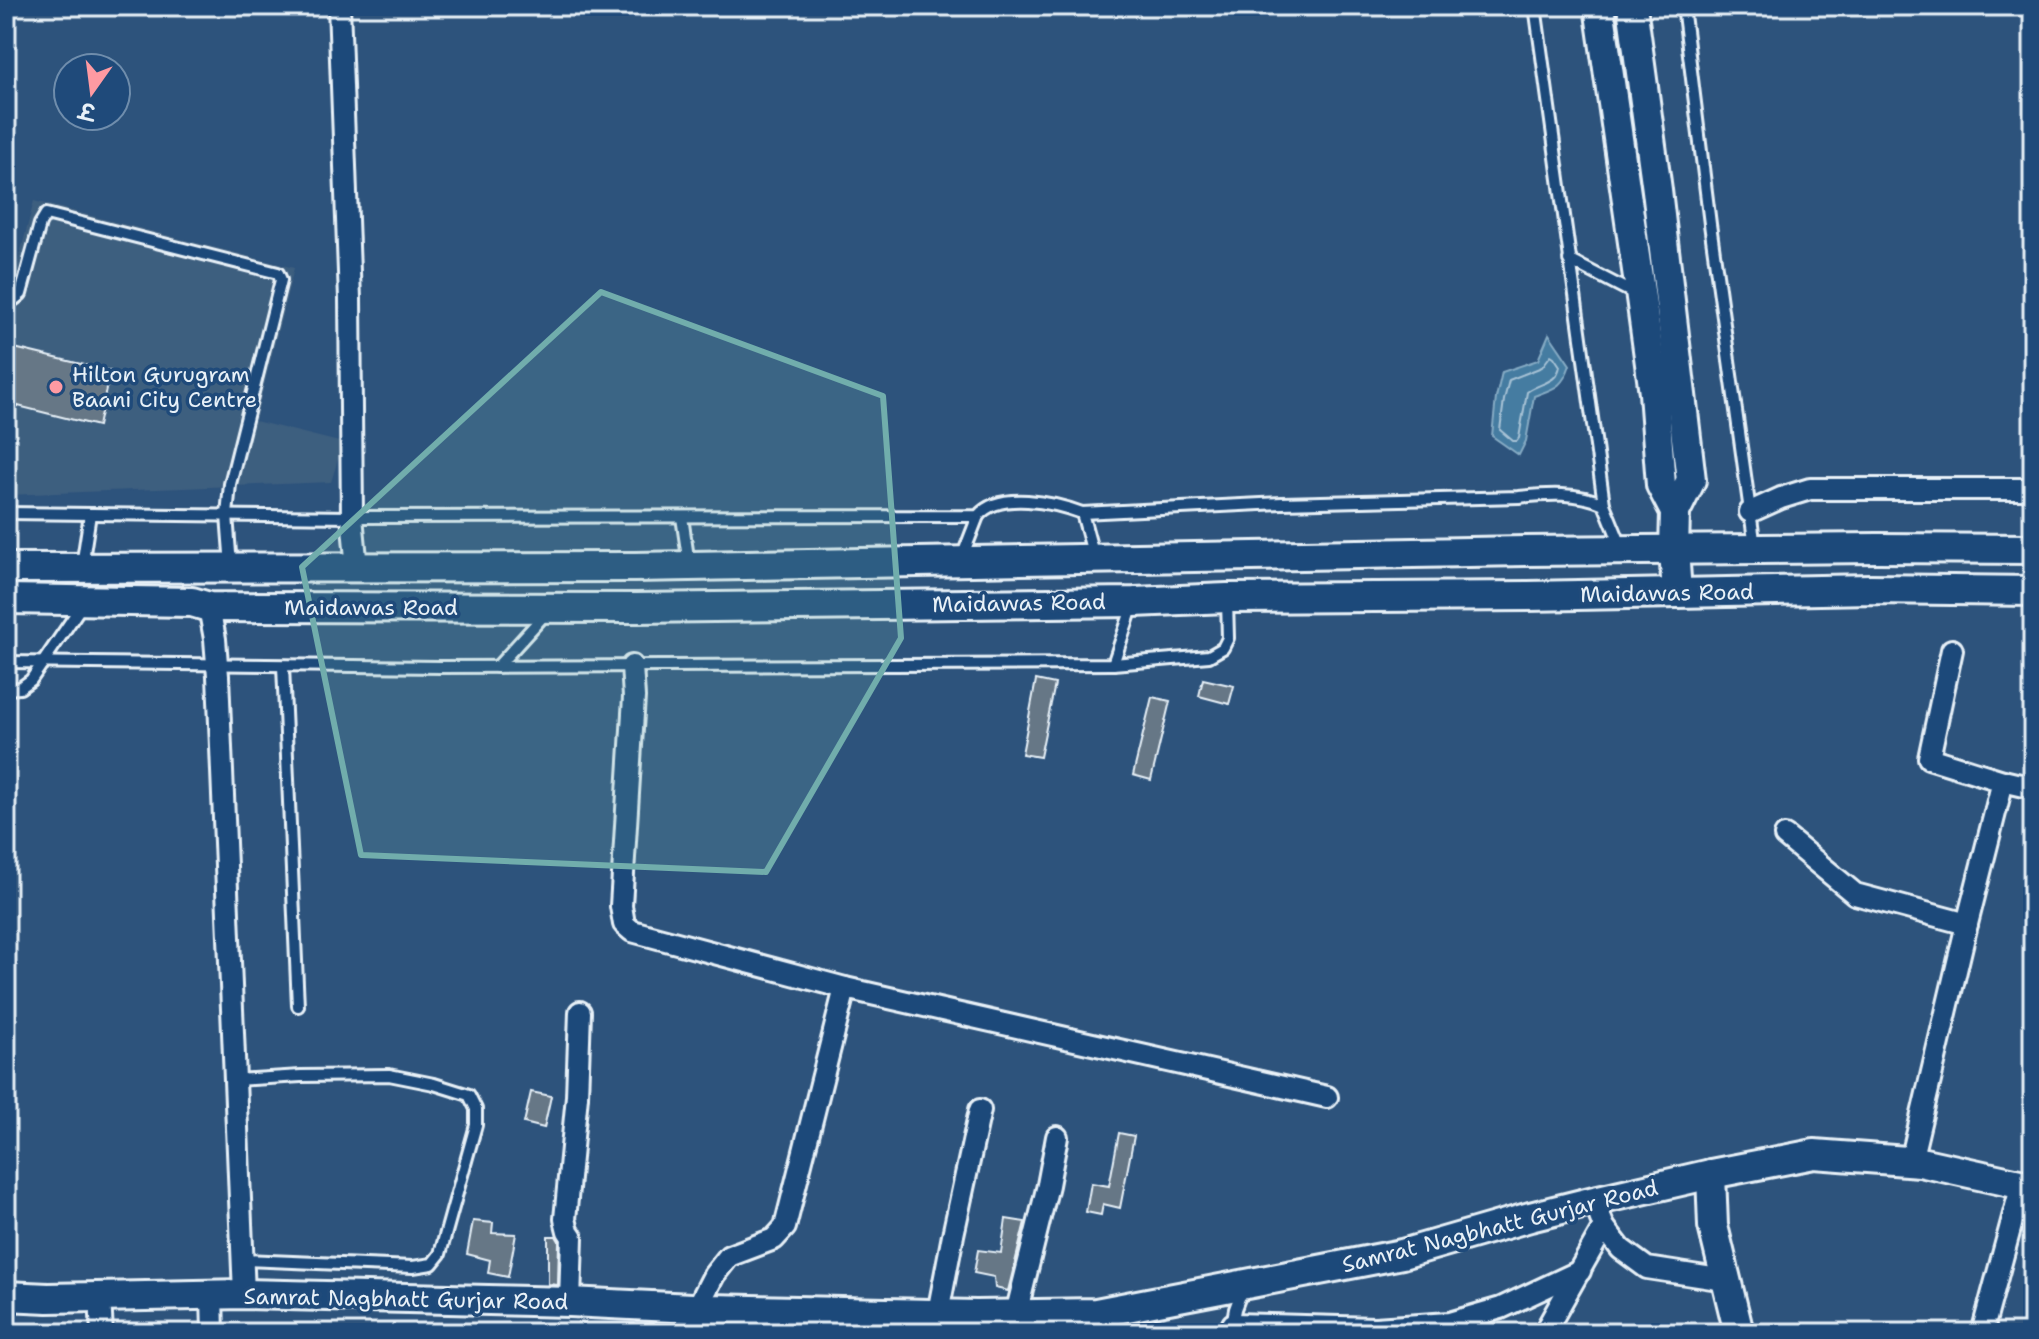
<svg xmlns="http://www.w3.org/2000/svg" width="2039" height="1339" viewBox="0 0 2039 1339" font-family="'Shantell Sans','Playpen Sans Deva',sans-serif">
<rect width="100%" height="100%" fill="#2d537c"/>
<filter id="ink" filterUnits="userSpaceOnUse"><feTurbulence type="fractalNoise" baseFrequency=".0125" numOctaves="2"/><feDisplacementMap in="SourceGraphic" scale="16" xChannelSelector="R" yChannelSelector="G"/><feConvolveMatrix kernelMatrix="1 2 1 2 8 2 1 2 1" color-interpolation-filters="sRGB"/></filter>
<g filter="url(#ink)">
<polygon fill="#3e5e7f" points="34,201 294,268 255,421 343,443 331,482 6,495 6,280 13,281"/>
<path fill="#457ca1" stroke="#86abc4" stroke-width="2" d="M1549 334 1570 365C1562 388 1555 388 1534 396L1526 441 1519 455 1492 436 1496 398 1502 372 1538 360Z"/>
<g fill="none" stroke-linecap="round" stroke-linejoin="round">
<path stroke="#a7c2d5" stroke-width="2" d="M1551 355 1554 357 1560 366C1557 384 1540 382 1527 392L1519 438 1517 441H1513L1500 430 1504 400 1509 380 1542 367Z"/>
</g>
<g fill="#667786" stroke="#e8f1f8" stroke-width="2">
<polygon points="6,346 110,371 98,426 6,403"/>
<polygon points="1203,679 1234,686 1229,704 1199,696"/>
<polygon points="1036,680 1055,684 1040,757 1022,754"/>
<polygon points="1152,697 1170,701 1151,780 1133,775"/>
<polygon points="531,1092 551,1096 544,1128 524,1123"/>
<polygon points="1119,1133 1134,1136 1120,1208 1103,1204 1101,1215 1086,1212 1091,1183 1109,1186"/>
<polygon points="1006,1219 1025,1222 1008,1291 995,1288 994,1277 974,1273 978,1250 1001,1253"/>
<polygon points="473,1221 493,1223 492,1233 516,1234 508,1277 488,1273 490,1260 467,1254"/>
<polygon points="548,1236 556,1236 559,1241 558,1285 548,1284"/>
</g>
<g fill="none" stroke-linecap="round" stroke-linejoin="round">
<defs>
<g id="lane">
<polyline points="1535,6 1604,504"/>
<polyline points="1683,6 1710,224 1755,547"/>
<polyline points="1569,260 1635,294"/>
<polyline points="6,297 15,299 21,294 40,224 46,214 278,273 281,280 230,484 227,515 231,566"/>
<path d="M6 513 352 517 978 516C999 490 1055 503 1082 513L1282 503 1519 497C1548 494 1577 492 1604 504L1622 548"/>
<polyline points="1082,513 1094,557"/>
<polyline points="682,517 689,564"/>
<polyline points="961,560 978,516"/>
<polyline points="82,566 90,514"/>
<polyline points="6,662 440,667 1113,664 1209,656 1223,648 1228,638 1227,600"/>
<polyline points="1113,664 1133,605"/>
<polyline points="283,666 298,1006"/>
<polyline points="497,667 547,612"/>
<polyline points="6,689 20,688 31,680 82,605"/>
<polyline points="235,1080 301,1076 389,1075 434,1084 469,1095 476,1109 476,1125 440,1254 432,1264 413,1267 243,1260"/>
<polyline points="1232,1325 1235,1309 1242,1290"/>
</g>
<g id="street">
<polyline points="339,6 350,299 352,517 357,568"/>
<polyline points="1750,512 1781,498 1810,489 2033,489"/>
<polyline points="209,607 215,639 218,676 244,1294"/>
<polyline points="632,666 634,697 621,906 624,924 632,931 845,988"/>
<polyline points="2003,781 2033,788"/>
<polyline points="1785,836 1855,894 1967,924"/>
<polyline points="1911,1161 1967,924 2003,781 1929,758 1952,650"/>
<polyline points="1604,1227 1621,1249 1647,1268 1725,1280"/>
<polyline points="212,1295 213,1333"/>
<polyline points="100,1297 102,1333"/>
<polyline points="570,1302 572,1237 568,1231 565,1219 577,1096 580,1012"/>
<polyline points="697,1308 714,1275 729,1256 774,1239 785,1227 845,988 1327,1097"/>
<polyline points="938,1313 953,1235 980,1110"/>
<polyline points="1016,1314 1048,1185 1057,1137"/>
<polyline points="1233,1324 1375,1328 1449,1323 1501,1308 1580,1271"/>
<polyline points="706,1333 712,1309"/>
<polyline points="905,1333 908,1313"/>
<polyline points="1544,1333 1604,1227 1594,1201"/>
<polyline points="1982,1333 2022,1184"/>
</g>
<g id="secondary">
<polyline points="1599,6 1641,298 1654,393 1661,485 1675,512 1674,550 1677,593"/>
<polyline points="1632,6 1657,190 1691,480 1675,512"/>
<polyline points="6,568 635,567 1525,551 1878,548 2033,549"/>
<polyline points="6,599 192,602 209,607 636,608 1134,602 1227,598 1528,596 1871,589 2033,591"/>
<polyline points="1711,1174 1713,1226 1739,1333"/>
<polyline points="6,1296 48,1298 244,1294 570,1302 712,1309 976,1315 1096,1313 1402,1254 1530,1217 1594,1201 1711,1174 1814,1154 1920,1162 2033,1187"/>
</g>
</defs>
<use href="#lane" stroke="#e8f1f8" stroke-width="16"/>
<use href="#street" stroke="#e8f1f8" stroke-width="26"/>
<use href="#secondary" stroke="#e8f1f8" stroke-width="34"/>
<use href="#lane" stroke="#1f4a7a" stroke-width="10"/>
<use href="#street" stroke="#1f4a7a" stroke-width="20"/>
<use href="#secondary" stroke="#1f4a7a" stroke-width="28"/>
</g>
</g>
<path fill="#71adac" fill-opacity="0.2" stroke="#71adac" stroke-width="6" stroke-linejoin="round" d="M601 292 883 396 901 638 766 872 361 855 302 567Z"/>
<circle fill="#ff9aa2" stroke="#1f4a7a" stroke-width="3" cx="56" cy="387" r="8"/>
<g text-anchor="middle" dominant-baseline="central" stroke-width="7" stroke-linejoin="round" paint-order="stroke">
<g font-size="22" fill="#e8f1f8" stroke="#1f4a7a" text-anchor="start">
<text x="72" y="374">Hilton Gurugram<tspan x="72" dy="25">Baani City Centre</tspan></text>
</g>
<g font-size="22" fill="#e8f1f8" stroke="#1f4a7a">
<text transform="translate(1667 593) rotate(-1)">Maidawas Road</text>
<text transform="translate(1019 603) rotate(-1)">Maidawas Road</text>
<text x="371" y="607">Maidawas Road</text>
<text transform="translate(1500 1226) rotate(-14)">Samrat Nagbhatt Gurjar Road</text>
<text transform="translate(406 1299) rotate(1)">Samrat Nagbhatt Gurjar Road</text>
</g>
</g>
<rect width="2039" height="1339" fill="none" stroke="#1f4a7a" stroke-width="32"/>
<rect x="16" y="16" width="2007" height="1307" fill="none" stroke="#e8f1f8" stroke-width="3" filter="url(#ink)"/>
<g transform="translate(92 92) rotate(194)"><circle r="38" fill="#1f4a7a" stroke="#6f8dac" stroke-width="2"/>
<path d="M0-6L14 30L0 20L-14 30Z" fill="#ff9aa2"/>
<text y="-12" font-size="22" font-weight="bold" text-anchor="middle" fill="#e8f1f8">उ</text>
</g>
</svg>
